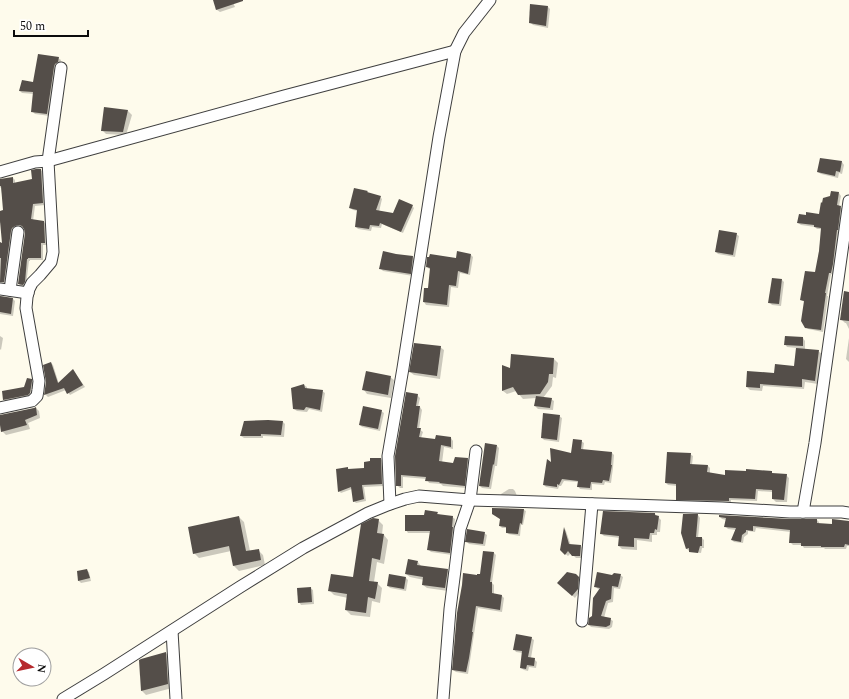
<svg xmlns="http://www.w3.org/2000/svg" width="849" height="699" viewBox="0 0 849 699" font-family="Spectral,serif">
<rect width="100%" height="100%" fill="#fefbec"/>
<g fill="#0003">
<polygon points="214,0 232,0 235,7 220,12 217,10"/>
<polygon points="548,7 550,9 548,28 533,25 530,22"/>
<polygon points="58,58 61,60 50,116 35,114 32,111 34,94 22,93 20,91 34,84"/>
<polygon points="128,111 132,115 126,135 106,134 102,130"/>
<polygon points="842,162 844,165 842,174 839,173 838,178 821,174 818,172"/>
<polygon points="41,170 43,172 45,205 35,206 33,221 44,222 46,224 47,245 43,245 43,260 30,260 30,261 29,261 26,285 25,287 21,286 19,284 26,233 25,228 22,227 18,227 6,284 0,285 0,243 3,244 2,223 0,223 0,212 5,211 1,188 0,187 0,180 13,178 15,180 15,184 33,180 32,171"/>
<polygon points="355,189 367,192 369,194 380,197 382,199 379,212 393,214 412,206 414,208 403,233 382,224 381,228 372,227 371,231 358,229 356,227 358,211 353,210 350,208"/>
<polygon points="831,192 839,193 841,196 839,206 843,209 840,232 839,232 835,267 833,275 831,274 827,296 828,296 823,332 808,329 806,327 805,302 801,300 816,274 822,229 817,229 815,227 801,225 798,223 820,215 830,197"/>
<polygon points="736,234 739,236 735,257 718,254 716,252"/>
<polygon points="396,255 413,257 415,259 413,276 383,271 380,268"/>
<polygon points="471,255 473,257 470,275 460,273 458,288 451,287 449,307 426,305 424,302 425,289 429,289 431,269 429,269 427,266 456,260"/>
<polygon points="782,280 784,282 781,306 772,305 769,302"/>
<polygon points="0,296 13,299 15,301 13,316 0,314"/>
<polygon points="849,303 849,329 846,323 845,323 841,319"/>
<polygon points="0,336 3,338 1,350 0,349"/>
<polygon points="803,338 805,341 805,350 818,351 822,354 818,384 805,382 804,389 763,386 762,391 750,390 747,387 775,374 795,367 797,348 787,347 785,344"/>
<polygon points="849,338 849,362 846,359"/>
<polygon points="440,347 444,350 440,379 414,375 410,372"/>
<polygon points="554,359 558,363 556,378 553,377 552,386 543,398 551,399 554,401 553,410 538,409 535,406 536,398 523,399 516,391 507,394 503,391 510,369"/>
<polygon points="51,363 53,365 59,384 73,370 85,387 70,395 66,390 48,397 45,394"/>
<polygon points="390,377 394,380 391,398 367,394 364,390"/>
<polygon points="31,380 34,383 33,395 6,402 4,400 25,388"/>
<polygon points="304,385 307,387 307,389 322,391 325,393 322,412 309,409 307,412 297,411 294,409 292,388"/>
<polygon points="417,395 420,398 418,407 420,407 422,410 419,429 423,432 421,438 436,440 451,438 453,441 453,449 444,447 442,463 454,464 468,459 470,462 467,488 443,486 441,484 429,483 427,479 403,477 403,488 400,488 397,485"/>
<polygon points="36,408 39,411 40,418 28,423 30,429 6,435 2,431 0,421 0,416"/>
<polygon points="381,411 384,413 380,431 362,427 360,425"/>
<polygon points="559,416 562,418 559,442 544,440 542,438"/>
<polygon points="283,422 285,424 284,437 263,436 263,438 244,438 241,436"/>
<polygon points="581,441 584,443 583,450 612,453 614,455 613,468 611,483 605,482 604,485 592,484 592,490 580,489 578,486 579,482 564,481 561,486 559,486 558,489 546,487 544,485 552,464 572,454"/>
<polygon points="497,446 499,448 497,466 495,466 491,489 482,488 480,486"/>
<polygon points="690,454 693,456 692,465 708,466 710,468 710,474 726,476 771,472 773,474 786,475 789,478 787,502 776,502 773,499 773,492 758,491 757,501 731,500 731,503 680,502 677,499 677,486 668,485 666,483"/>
<polygon points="381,459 383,461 384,486 364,487 366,501 356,503 354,501 352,489 341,493 339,491 348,468 349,470 365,469"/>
<polygon points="509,489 513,489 515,491 517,496 502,496 501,494"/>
<polygon points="524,510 526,511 523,525 521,525 520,536 508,534 507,532 507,528 502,528 500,526 501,520 493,514"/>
<polygon points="437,513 440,515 452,517 455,519 454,530 455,531 452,555 431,552 428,549 430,533 408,533 406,530 425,516"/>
<polygon points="655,514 661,520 660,532 657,532 657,535 652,535 652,542 637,540 637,550 622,549 619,546 620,538 604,536 601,533"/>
<polygon points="684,515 698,515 700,518 698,538 702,538 704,540 704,548 702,548 701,553 689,551 687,549 682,533"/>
<polygon points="239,517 244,522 250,551 258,550 263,555 265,565 239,571 234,566 231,551 199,558 194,553"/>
<polygon points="720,517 790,520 817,520 819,522 819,524 833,525 849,522 849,546 847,546 846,549 825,549 824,548 804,548 802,545 793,545 790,542 791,532 756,528 755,532 748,531 748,534 744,537 743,543 734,542 732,540 736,530 728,529 725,526 726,520 722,519"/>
<polygon points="378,520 383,525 382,535 384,535 388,540 384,564 377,562 374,582 377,583 382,588 380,603 372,601 370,617 351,615 346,610 348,598 334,595 330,591 354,579"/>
<polygon points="565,529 566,531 571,546 581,546 583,549 583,558 576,558 571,553 568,556 561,550"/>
<polygon points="484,533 487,535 485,546 469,544 467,542"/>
<polygon points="484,552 494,553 496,555 492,583 494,585 494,594 502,596 504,598 502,612 478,608 468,674 456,672 453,670 478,576 481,575"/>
<polygon points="418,562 421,566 447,570 451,573 448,591 427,588 423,585 424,580 410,577 406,574"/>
<polygon points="86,570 89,572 91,581 81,583 79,581 78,572"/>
<polygon points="575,574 581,581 580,591 575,598 559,583"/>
<polygon points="620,575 623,577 620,589 614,588 613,602 608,603 604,618 610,619 613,621 612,627 609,629 591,627 589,625 593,616 600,590 598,589 596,587 613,576"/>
<polygon points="406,578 408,580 406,591 390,588 388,586"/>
<polygon points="310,588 313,590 314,604 301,605 299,602"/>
<polygon points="531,638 534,640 531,658 534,659 537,662 536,668 529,667 528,671 524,670 521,668 523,653 516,652 514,649"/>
<polygon points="166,653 170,657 172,688 146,695 142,691 140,661"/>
</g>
<g fill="#544e49">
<polygon points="213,0 243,0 243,1 216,10"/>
<polygon points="530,4 548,6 546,26 529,23"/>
<polygon points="38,54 59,57 58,62 55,64 54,67 47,114 31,112 33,92 19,91 22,80 33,82"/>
<polygon points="104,107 128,110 123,132 101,131"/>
<polygon points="820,158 842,161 840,172 836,171 835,176 817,172"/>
<polygon points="36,169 41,169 43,203 33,204 31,219 44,221 45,243 41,243 41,258 28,258 28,259 27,259 25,282 23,285 18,284 25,233 24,229 22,226 19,225 15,226 12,228 11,231 4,282 0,282 1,258 0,258 0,242 2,243 0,221 0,211 3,210 1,186 0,186 0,179 13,177 13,183 32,179 31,170"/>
<polygon points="354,188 368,191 367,192 381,196 376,210 393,213 399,199 413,205 401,232 380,223 379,226 370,225 369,229 355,227 357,210 349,208"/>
<polygon points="831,191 839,192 837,205 841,206 838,230 837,230 833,264 831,273 829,273 825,293 826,293 821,330 805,328 801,321 804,301 800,300 805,271 815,272 819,251 821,228 814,227 814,225 797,223 799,214 806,215 806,212 819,214 821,202 822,203 823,198 830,196"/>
<polygon points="719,230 737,233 733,255 715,252"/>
<polygon points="383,251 396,254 413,256 411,274 379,269"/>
<polygon points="457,251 471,254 468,274 458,271 456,286 449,285 447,305 423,302 424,288 428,288 430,268 426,267 427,257 429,257 430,254 456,258"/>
<polygon points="772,278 782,279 779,304 768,303"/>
<polygon points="844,291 849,292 849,321 840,320"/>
<polygon points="0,296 13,298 11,314 0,312"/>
<polygon points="785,336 803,337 803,346 784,345"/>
<polygon points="414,343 441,346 437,376 409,372"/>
<polygon points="796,348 819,350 815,381 802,379 802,387 760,384 760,388 746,387 747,371 774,373 775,364 794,366"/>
<polygon points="511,354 554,358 553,374 549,374 548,382 540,394 518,395 513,387 502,391 502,365 510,368"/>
<polygon points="51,362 58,383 73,369 83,385 67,394 64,388 44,395 46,382 43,365"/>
<polygon points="366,371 391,376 388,395 362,390"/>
<polygon points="27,378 32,379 32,381 30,393 28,395 3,400 2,391 24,387"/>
<polygon points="304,384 305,388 323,390 320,410 306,407 304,410 293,409 291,388"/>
<polygon points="406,392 418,394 416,406 420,406 417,428 421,428 419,437 435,439 436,435 451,437 451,447 441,445 439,461 453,463 455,457 468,458 465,486 439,483 440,482 425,481 426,477 401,475 401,486 396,486 395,456"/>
<polygon points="536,396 552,398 550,408 534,406"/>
<polygon points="363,406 382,410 378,429 359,425"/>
<polygon points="36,407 37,415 25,420 27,425 1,432 0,425 0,415 34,408"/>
<polygon points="543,413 560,415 557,440 541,438"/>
<polygon points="268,420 283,421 281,435 261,434 261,436 240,436 244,421"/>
<polygon points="573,439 582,440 581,449 612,452 611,465 612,465 609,481 603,480 602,483 591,482 590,488 577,487 578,481 562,479 559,485 557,484 557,487 543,485 547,459 551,462 550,448 571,453"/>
<polygon points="485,443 497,445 494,465 493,464 489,487 479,486"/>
<polygon points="667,452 691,453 690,464 708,465 707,472 725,475 725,470 746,471 746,469 772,471 772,473 787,474 784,500 772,499 772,490 756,489 755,499 729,498 729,501 676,500 676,484 665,483"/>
<polygon points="370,458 381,458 382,484 362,485 364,499 353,502 351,487 338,492 336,469 348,467 348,469 364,468 364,462 370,461"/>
<polygon points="492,508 524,509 522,524 520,523 518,534 506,533 506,527 499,526 500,519 492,514"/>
<polygon points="425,510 438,512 437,514 453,516 452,527 453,527 450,553 427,550 430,531 405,531 405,515 424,515"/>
<polygon points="603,511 655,513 655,515 659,516 657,530 655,529 654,533 650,533 649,539 634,538 634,547 618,546 619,536 600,534"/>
<polygon points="683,514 698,514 696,537 702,537 702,546 700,546 698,553 689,552 689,548 686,549 681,533"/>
<polygon points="719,515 790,519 817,519 817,523 832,524 832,519 849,521 849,545 845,544 844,547 821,547 821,546 801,546 801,543 789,543 790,530 753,526 753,531 746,530 746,532 742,535 741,542 731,540 736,528 724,527 726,518 719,517"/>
<polygon points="239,516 246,551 259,549 261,560 233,566 229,546 193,554 188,527"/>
<polygon points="373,518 379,519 377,533 384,534 380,560 372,558 369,581 378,582 375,599 368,597 366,613 345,610 347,594 328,591 331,574 353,577 361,524"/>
<polygon points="564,527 569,544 581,545 580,556 572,556 568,551 565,555 560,550"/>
<polygon points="467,529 485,532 483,544 465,542"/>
<polygon points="483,551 494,552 490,582 492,582 492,593 502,595 500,610 476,606 472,632 473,632 469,658 466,672 452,670 457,613 462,585 463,573 477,575 477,574 480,574"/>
<polygon points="408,559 418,561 417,565 448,569 445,588 422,585 423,577 405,574"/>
<polygon points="87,569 90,578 78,581 77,571"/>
<polygon points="567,572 576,574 579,577 578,589 572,596 557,583"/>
<polygon points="597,572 612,575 614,573 621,574 618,587 612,586 611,599 606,601 601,616 611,618 610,625 606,627 588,625 589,618 592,616 593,598 600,588 594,587"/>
<polygon points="389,574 406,577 404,589 387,586"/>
<polygon points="311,587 312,602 298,603 297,588"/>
<polygon points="516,634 532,637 528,657 535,658 534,666 527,665 526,669 520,668 522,651 513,650"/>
<polygon points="166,652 168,684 141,691 139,660 141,659"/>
</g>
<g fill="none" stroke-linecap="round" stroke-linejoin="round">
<defs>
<g id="street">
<polyline points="0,172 35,162 48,161 284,96 455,51"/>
<polyline points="0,289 28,293"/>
<polyline points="10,290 18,232"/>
<polyline points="0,408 32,401 37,396 38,390 39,381 26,308 27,297 29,289 32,283 40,275 51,262 53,252 48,161 61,68"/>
<polyline points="390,504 388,456 403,368 439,137 455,51 464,33 490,0"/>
<polyline points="803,512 815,443 849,201"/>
<polyline points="582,621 592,504"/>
<polyline points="172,631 176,699"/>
<polyline points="63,699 104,674 240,587 303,548 368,513 390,504 405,499 419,496 470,500 507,501 722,508 790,512 842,512 849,513"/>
<polyline points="443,699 450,609 455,570 460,529 470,500 476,451"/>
</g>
</defs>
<use href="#street" stroke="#3f3f3f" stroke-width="13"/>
<use href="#street" stroke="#fff" stroke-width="11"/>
</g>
<g transform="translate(32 667) rotate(99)"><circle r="19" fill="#ffffff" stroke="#9e9e9e"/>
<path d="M0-3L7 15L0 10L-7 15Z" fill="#b62a2d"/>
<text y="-6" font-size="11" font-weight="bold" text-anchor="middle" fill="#0c0c0c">N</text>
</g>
<path d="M14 30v6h74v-6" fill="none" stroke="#0c0c0c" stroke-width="2"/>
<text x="20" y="30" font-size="12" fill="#0c0c0c" stroke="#ffffff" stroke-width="3" paint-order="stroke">50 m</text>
</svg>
